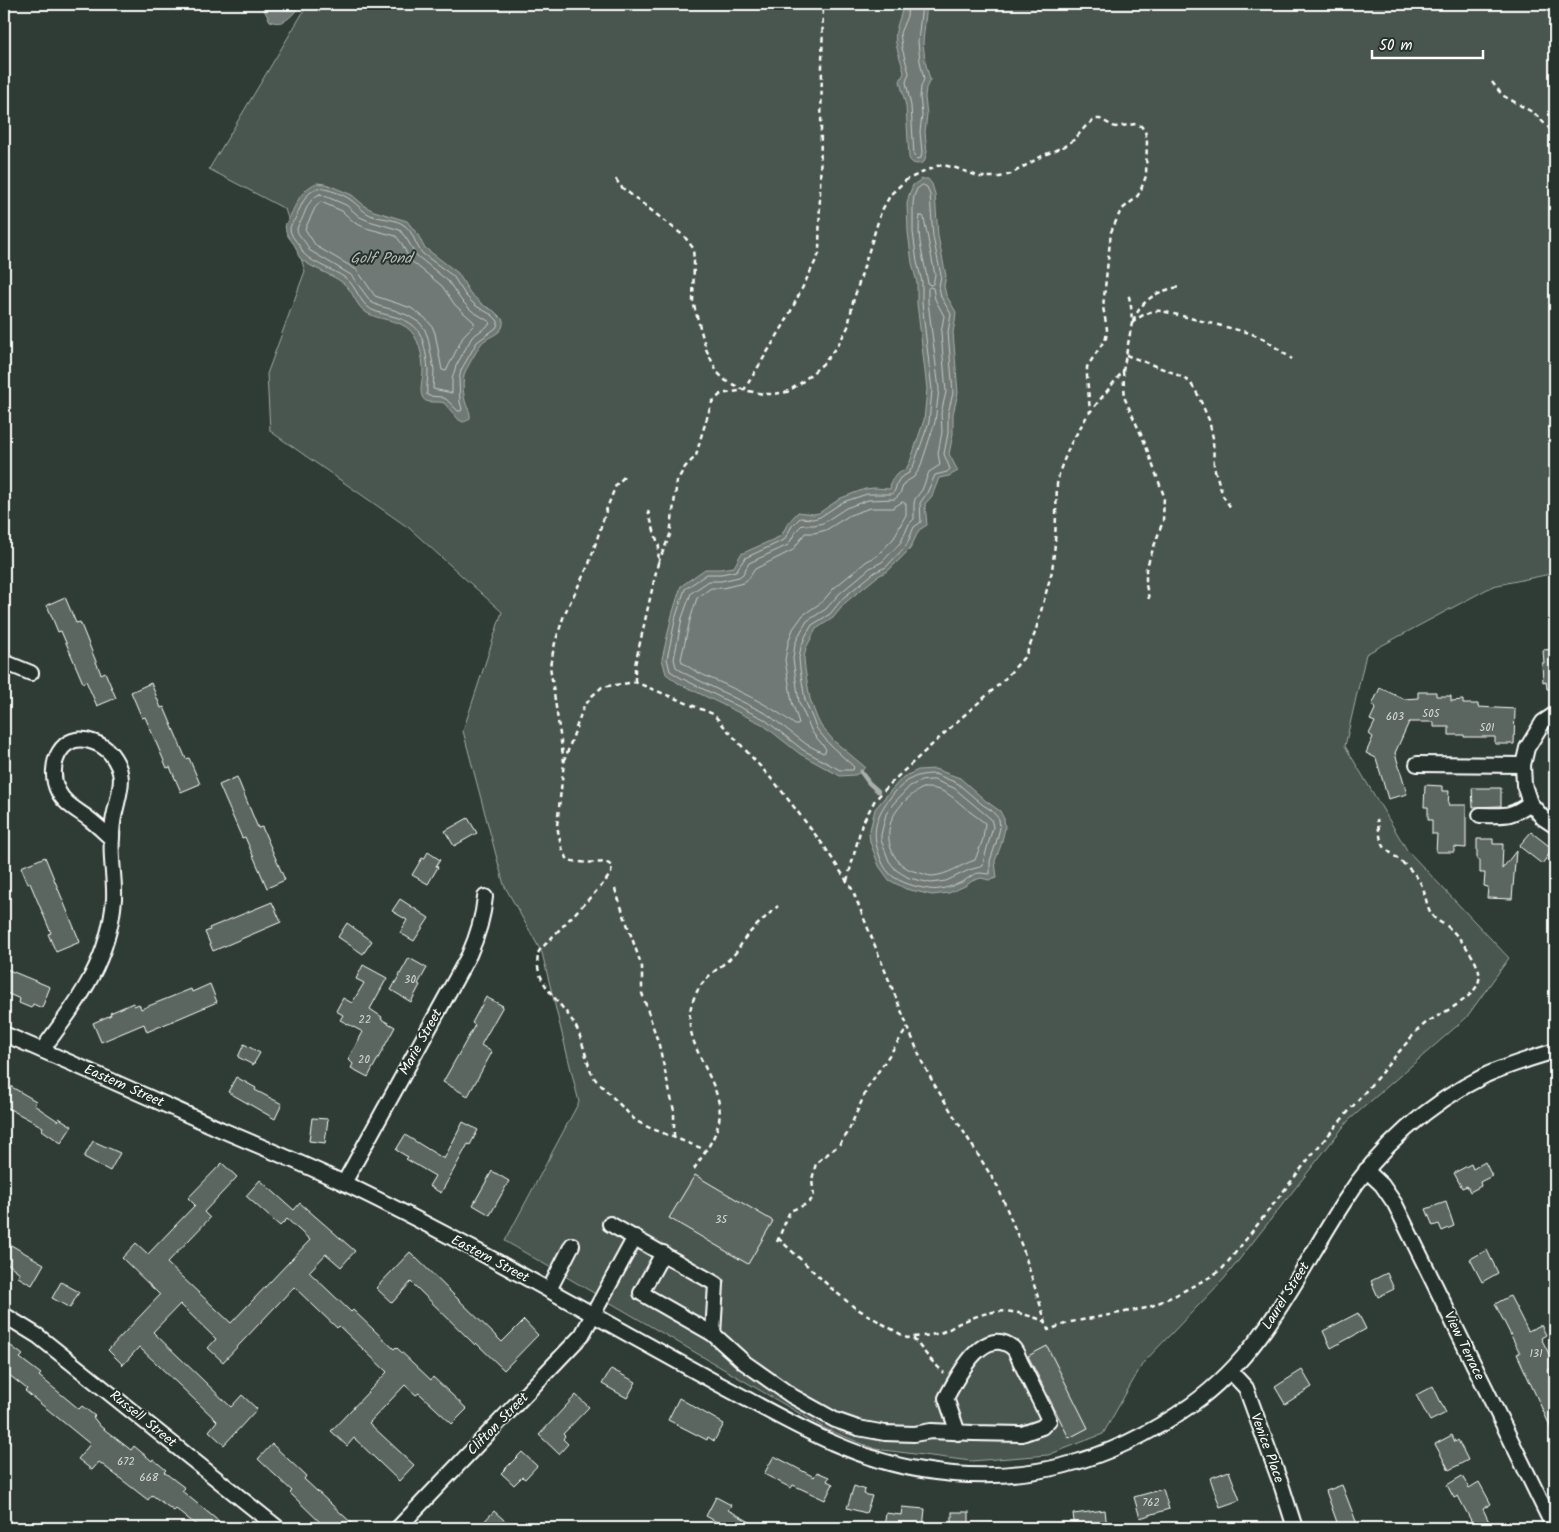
<svg xmlns="http://www.w3.org/2000/svg" width="1559" height="1532" viewBox="0 0 1559 1532" font-family="Kalam,sans-serif">
<rect width="100%" height="100%" fill="#2f3b35"/>
<filter id="ink" filterUnits="userSpaceOnUse"><feTurbulence type="fractalNoise" baseFrequency=".02" numOctaves="2"/><feDisplacementMap in="SourceGraphic" scale="10" xChannelSelector="R" yChannelSelector="G"/><feConvolveMatrix kernelMatrix="1 2 1 2 8 2 1 2 1" color-interpolation-filters="sRGB"/></filter>
<g filter="url(#ink)">
<polygon fill="#4a544f" stroke="#a4aaa7" points="308,4 1555,4 1555,573 1493,586 1366,654 1345,746 1407,850 1509,958 1466,1018 1348,1121 1224,1279 1143,1363 1103,1434 1048,1455 971,1461 875,1449 826,1429 505,1241 579,1102 542,953 504,885 463,731 502,612 409,528 270,431 267,374 305,271 285,209 209,169"/>
<g fill="#707975" stroke="#a9afac">
<path d="M263 4H301C293 15 284 27 270 21L263 8Z"/>
<path d="M903 4H927L923 42 925 61 930 80 926 88 925 97 927 115 925 132 927 152 924 162C918 165 912 165 909 158L906 106 900 81 904 73C902 60 893 45 896 31 898 21 902 14 903 4Z"/>
<polygon points="922,179 928,179 932,184 935,194 938,236 946,276 944,286 946,295 956,312 955,322 953,332 958,393 953,414 953,434 949,454 958,471 949,476 939,478 932,496 925,504 927,525 919,530 910,549 888,571 878,576 846,602 833,618 816,629 806,648 804,658 805,669 810,699 817,718 821,726 834,741 865,767 861,772 855,775 840,776 800,754 762,724 678,683 666,674 662,659 672,615 681,586 705,569 720,569 734,567 741,554 781,536 788,523 798,512 813,514 819,513 841,498 865,489 874,488 890,489 891,481 897,474 906,469 910,462 924,420 927,389 917,303 917,283 912,263 908,232 907,204 909,195 913,185"/>
<path d="M317 183 326 184 352 195 366 207 374 211 407 221 418 235 424 247 458 273 470 293 483 305 494 311 503 320C505 335 488 335 481 344 477 350 468 366 465 372 462 381 463 395 466 404 467 407 470 411 470 415 471 420 467 421 463 422L459 420 444 403C439 401 430 403 426 401 417 396 423 379 423 371 423 357 419 335 406 327 394 319 379 320 367 313 355 306 354 291 343 283 332 274 310 268 300 258 297 255 298 252 296 248 291 238 286 238 285 225 295 210 298 190 317 183Z"/>
<polygon points="935,769 960,778 986,801 1000,811 1004,819 1005,828 1001,845 995,861 997,878 989,880 981,878 972,881 965,886 949,893 932,895 906,889 889,880 879,866 870,842 869,834 875,809 885,797 903,777 918,770"/>
</g>
<g fill="none" stroke-linecap="round" stroke-linejoin="round">
<g stroke="#c6c9c8" stroke-width="1">
<polyline points="908,4 907,16 900,33 902,48 909,73 906,82 911,106 914,156 917,159 921,158 922,152 920,132 922,115 920,97 921,87 924,79 920,61 918,42 922,4"/>
<polygon points="923,185 927,187 930,195 933,237 941,275 939,287 941,297 951,314 948,332 953,393 948,413 948,433 944,454 950,469 947,472 935,475 927,493 920,503 921,522 914,527 906,546 886,567 875,572 843,598 830,614 812,625 806,635 801,647 799,658 800,669 805,700 813,720 817,729 830,745 854,767 853,770 840,770 803,750 764,719 681,678 670,671 667,659 676,616 685,589 707,574 721,574 736,571 745,558 784,540 792,526 800,518 813,519 820,517 843,502 867,494 892,494 895,490 897,483 900,478 909,473 914,464 929,422 932,390 922,303 922,282 917,262 913,232 913,204 914,196 917,189"/>
<path d="M318 188C328 189 343 194 351 200 359 206 364 213 373 216 383 219 396 219 404 225 414 232 415 246 423 254L453 276 466 296 476 306 492 315 498 321V324L496 328 477 342 461 370 459 380 460 402 462 409 461 411H458L446 399 441 397 429 396 427 395C426 387 428 379 428 372 428 363 424 341 420 334 412 318 392 317 377 312 361 307 359 292 349 281 339 271 314 265 303 253 301 244 291 239 290 229 290 225 293 222 295 219 301 207 304 193 318 188Z"/>
<path d="M320 194 346 205 360 217 369 221 400 230 408 241 416 255 448 281 461 300 472 311 490 322 489 325 472 337 456 366 452 379V393L433 389 434 370 428 338 425 330 420 323 407 315 394 310 379 306 371 302 351 275 309 250C307 242 298 236 297 230 297 226 300 223 302 219 306 210 309 198 320 194Z"/>
<polygon points="321,202 342,211 355,223 366,228 396,236 402,244 410,260 442,286 455,305 474,322 474,325 464,335 446,371 442,370 435,333 432,326 425,318 411,308 375,296 357,270 316,246 305,229 315,208"/>
<path d="M920 216H923L924 218 935 275 933 284 931 285 928 284C925 262 916 239 920 216Z"/>
<polygon points="930,287 933,288 935,299 944,316 941,333 946,392 941,413 942,432 938,453 940,465 929,472 922,490 915,499 914,504 914,519 909,524 901,542 882,562 870,568 839,594 826,609 807,621 801,631 795,644 793,659 799,702 812,732 826,749 825,752 823,753 806,744 767,714 684,673 676,667 674,659 682,618 691,593 709,581 721,581 739,577 743,574 749,563 788,545 797,530 802,525 814,525 823,523 846,508 868,500 895,499 900,494 904,483 914,477 920,468 935,422 939,389 928,302 928,289"/>
<path d="M903 502 906 504V515L902 522 894 538 877 556 867 561 834 588 822 602 803 615 793 629 788 643 785 660 792 702 799 723 798 725H795C773 707 749 696 724 684 710 678 694 672 682 662L681 659 690 620 697 598 711 588H723L743 583 749 578 755 569 793 550 805 533H814L826 530 850 515 870 508H892Z"/>
<path d="M935 774 957 783 983 805 991 810 999 819 1000 828 996 843 990 861V874C987 874 983 873 979 873 972 874 968 879 962 882 953 886 939 891 929 889 916 887 900 883 890 874 885 869 881 861 879 854 870 829 878 811 895 792 909 778 916 774 935 774Z"/>
<polygon points="934,780 954,788 991,819 993,827 984,859 983,866 969,870 946,881 931,883 909,878 896,870 889,861 881,840 881,835 886,814 893,804 910,786 921,781"/>
<path d="M923 788C945 787 953 798 969 811 974 815 980 819 985 823L983 839 975 860C960 865 948 875 932 876 927 876 922 873 917 872 893 867 882 839 893 817 898 806 912 793 923 788Z"/>
</g>
<polyline stroke="#a9afac" stroke-width="4.5" points="861,772 869,783 878,791"/>
</g>
<g fill="#5b6661" stroke="#fff">
<polygon points="65,597 76,623 80,622 101,674 105,672 116,698 97,706 86,681 83,683 61,631 58,632 47,605"/>
<polygon points="1555,649 1555,689 1547,689 1546,681 1543,682 1542,663 1544,663 1543,650"/>
<polygon points="151,683 161,708 164,707 186,759 189,758 200,784 181,792 170,767 167,768 145,717 142,718 131,692"/>
<polygon points="1380,688 1404,699 1418,698 1418,692 1436,692 1436,696 1451,696 1451,701 1463,700 1463,704 1478,704 1478,707 1515,709 1514,744 1495,744 1495,737 1464,737 1464,735 1449,735 1449,727 1434,727 1434,722 1409,722 1395,753 1407,794 1388,799 1376,758 1366,753 1373,737 1369,734 1375,722 1370,720 1376,707 1372,705"/>
<polygon points="237,777 258,828 262,827 285,880 267,888 245,837 242,838 219,785"/>
<polygon points="1425,785 1442,786 1442,791 1449,791 1448,805 1466,805 1466,848 1454,847 1454,852 1436,852 1437,834 1432,834 1432,820 1428,820 1428,807 1424,807"/>
<polygon points="1472,788 1501,788 1501,806 1473,807"/>
<polygon points="468,818 477,833 454,846 445,831"/>
<polygon points="1531,832 1553,849 1542,864 1519,846"/>
<polygon points="1477,839 1493,839 1493,844 1503,844 1502,869 1516,851 1512,899 1487,898 1488,887 1484,886 1485,873 1480,873 1480,860 1477,860"/>
<polygon points="428,852 440,860 436,866 438,867 428,884 412,875 422,858 424,859"/>
<polygon points="45,857 80,942 56,952 48,934 51,933 30,883 28,884 21,867"/>
<polygon points="400,899 429,918 414,941 400,933 407,920 392,911"/>
<polygon points="272,902 281,922 213,951 205,932 210,930 209,928"/>
<polygon points="347,923 372,941 363,954 338,937"/>
<polygon points="409,958 427,968 418,984 420,985 411,1002 391,990"/>
<polygon points="363,965 387,978 370,1009 382,1017 381,1019 395,1027 368,1077 351,1068 353,1064 348,1059 363,1032 340,1020 343,1015 336,1011 343,998 352,1003 364,983 356,979"/>
<polygon points="4,968 50,987 42,1008 33,1004 31,1008 19,1003 20,999 4,992"/>
<polygon points="210,984 217,1002 147,1032 144,1024 101,1042 93,1023 111,1015 110,1013 133,1003 134,1006 139,1004 141,1009 191,989 192,992"/>
<polygon points="486,997 503,1006 481,1045 492,1052 468,1096 443,1082 475,1025 472,1023"/>
<polygon points="244,1044 260,1053 253,1065 238,1057"/>
<polygon points="236,1077 256,1088 255,1090 282,1104 275,1119 228,1092"/>
<polygon points="10,1086 36,1101 34,1105 58,1121 59,1118 72,1126 61,1143 42,1130 43,1127 4,1106 4,1097"/>
<polygon points="312,1118 328,1119 325,1143 309,1141"/>
<polygon points="463,1122 478,1130 470,1145 468,1144 441,1193 429,1186 435,1176 406,1159 408,1157 396,1150 405,1135 444,1159"/>
<polygon points="93,1141 120,1153 110,1171 84,1157"/>
<polygon points="1485,1162 1492,1176 1480,1182 1481,1186 1470,1192 1467,1186 1462,1188 1454,1173 1471,1164 1473,1169"/>
<polygon points="222,1163 237,1177 204,1212 210,1218 167,1263 231,1323 310,1240 287,1219 280,1226 246,1196 260,1180 294,1210 300,1203 355,1251 341,1267 326,1254 309,1272 351,1312 353,1310 394,1349 396,1347 431,1380 433,1377 467,1409 452,1424 419,1393 416,1395 405,1385 369,1423 414,1465 399,1481 354,1438 347,1446 331,1431 387,1372 339,1326 337,1328 294,1287 223,1362 208,1348 216,1339 180,1304 153,1332 231,1407 242,1395 257,1409 224,1445 209,1431 217,1421 139,1347 123,1365 108,1350 160,1295 122,1258 136,1243 148,1254 195,1205 188,1198"/>
<polygon points="492,1171 509,1181 490,1215 473,1205"/>
<polygon points="695,1175 773,1221 748,1264 669,1218"/>
<polygon points="1446,1202 1454,1226 1442,1231 1439,1224 1433,1226 1426,1209"/>
<polygon points="4,1241 44,1264 32,1285 18,1277 20,1273 4,1261"/>
<polygon points="1487,1250 1498,1273 1482,1282 1470,1259"/>
<polygon points="410,1252 502,1342 524,1320 538,1335 504,1370 476,1343 475,1345 411,1282 392,1303 376,1288"/>
<polygon points="1387,1273 1394,1289 1378,1297 1371,1281"/>
<polygon points="61,1282 79,1292 70,1308 52,1298"/>
<polygon points="1510,1296 1528,1331 1541,1325 1546,1335 1541,1338 1555,1366 1548,1370 1555,1385 1555,1437 1517,1354 1520,1353 1495,1304"/>
<polygon points="1358,1313 1366,1329 1331,1348 1323,1331"/>
<polygon points="11,1346 23,1355 20,1358 41,1374 39,1376 44,1380 79,1409 82,1406 95,1416 93,1417 100,1426 131,1450 134,1446 152,1461 153,1459 166,1470 164,1472 185,1488 182,1491 227,1528 200,1528 176,1509 174,1511 152,1495 148,1500 99,1462 92,1470 78,1459 90,1444 25,1391 27,1389 4,1371 4,1355"/>
<polygon points="1047,1346 1088,1428 1069,1438 1028,1356"/>
<polygon points="611,1369 636,1382 627,1398 602,1384"/>
<polygon points="1302,1370 1312,1387 1285,1404 1275,1387"/>
<polygon points="1433,1386 1446,1413 1430,1421 1416,1395"/>
<polygon points="576,1395 589,1407 563,1434 565,1436 563,1439 568,1444 559,1454 539,1435"/>
<polygon points="679,1398 724,1424 714,1441 708,1437 707,1440 668,1420"/>
<polygon points="1452,1435 1455,1442 1458,1440 1468,1460 1449,1470 1435,1444"/>
<polygon points="272,1444 306,1476 304,1479 357,1528 326,1528 290,1493 292,1491 258,1459"/>
<polygon points="522,1452 537,1466 525,1479 522,1477 514,1485 501,1473"/>
<polygon points="774,1456 814,1477 817,1472 829,1477 827,1481 833,1484 825,1500 793,1485 791,1488 764,1474"/>
<polygon points="1229,1471 1240,1500 1220,1507 1210,1478"/>
<polygon points="1462,1476 1469,1488 1479,1482 1491,1504 1483,1509 1492,1528 1475,1528 1458,1496 1454,1498 1447,1485"/>
<polygon points="1342,1485 1357,1524 1346,1528 1339,1528 1326,1491"/>
<polygon points="854,1486 865,1490 864,1494 872,1496 866,1513 847,1508"/>
<polygon points="1163,1489 1169,1509 1140,1518 1134,1497"/>
<polygon points="716,1497 731,1505 728,1510 761,1528 727,1528 706,1516"/>
<polygon points="902,1507 925,1509 923,1528 901,1526 901,1528 884,1528 886,1513 901,1515"/>
<polygon points="1105,1510 1107,1528 1075,1528 1073,1514"/>
<polygon points="494,1511 513,1528 478,1528"/>
<rect x="952" y="1512" width="17" height="16"/>
</g>
<g fill="none" stroke-linecap="round" stroke-linejoin="round">
<defs>
<g id="minor">
<polyline points="4,662 31,673"/>
<polyline points="1555,714 1543,722 1527,748 1523,765 1524,785 1530,803 1543,818 1555,826"/>
<polyline points="1417,764 1523,765"/>
<path d="M1480 815C1504 815 1510 818 1530 803"/>
<path d="M4 1034C77 1065 150 1098 222 1130 264 1148 307 1165 348 1185 392 1206 436 1229 479 1252 563 1297 645 1344 728 1389 790 1422 851 1459 922 1470 1022 1487 1109 1463 1191 1405 1265 1352 1296 1276 1344 1202 1378 1148 1429 1103 1486 1075 1508 1065 1532 1058 1555 1051"/>
<path d="M42 1050C78 1001 109 962 114 899 115 878 110 858 112 838 112 830 113 820 115 812 120 789 127 775 111 754 106 748 100 744 93 742 61 730 46 766 58 791 64 804 79 811 89 819 97 825 104 832 112 839"/>
<polyline points="1366,1170 1382,1185 1395,1204 1554,1528"/>
<path d="M344 1183 469 955C478 935 483 919 485 897"/>
<polyline points="610,1224 716,1284 713,1334"/>
<path d="M663 1253 641 1293 713 1334 745 1363 792 1396 835 1420 858 1428 885 1433 914 1434 931 1431 973 1433 1022 1434 1042 1427 1049 1420C1040 1401 1031 1383 1022 1365 1019 1360 1017 1352 1013 1348 983 1324 958 1376 946 1398L958 1433"/>
<polyline points="549,1290 572,1245"/>
<polyline points="4,1315 38,1336 278,1528"/>
<polyline points="1231,1372 1246,1388 1282,1487 1295,1528"/>
<polyline points="398,1528 582,1335 635,1237"/>
</g>
</defs>
<use href="#minor" stroke="#fff" stroke-width="18"/>
<g stroke="#fff" stroke-width="2.5" stroke-dasharray="5 4" stroke-linecap="butt">
<polyline points="1492,82 1502,95 1534,113 1555,134"/>
<polyline points="616,179 620,186 684,236 693,248 694,262 693,302 706,349 717,372 726,381 744,390 763,394 774,394 787,392 802,382 825,362 839,343 848,327 853,302 881,212 891,194 906,180 937,166 943,165 956,168 980,177 1000,177 1011,174 1042,156 1065,146 1075,139 1085,127 1095,119 1100,119 1115,127 1136,124 1141,126 1145,131 1147,140 1146,176 1140,192 1136,198 1121,210 1111,232 1103,307 1107,329 1106,338 1087,367 1087,376 1090,412"/>
<path d="M1133 321C1142 300 1156 291 1179 287"/>
<path d="M1132 323C1142 315 1149 310 1162 311L1250 333 1264 339 1292 359"/>
<polyline points="1126,355 1174,373 1190,382 1198,395 1209,420 1213,438 1214,467 1223,496 1231,508"/>
<polyline points="1123,371 1125,399 1144,441 1164,496 1163,521 1146,569 1146,585 1149,599"/>
<path d="M624 477 616 485 607 508 589 564 564 615 555 643 550 666 564 762 557 826 561 846 568 860C581 863 593 863 606 862L612 866 611 873 604 883 539 951C530 980 562 1002 575 1025 582 1038 586 1058 591 1072L595 1079 636 1121 650 1128 706 1150"/>
<polyline points="658,563 670,535 677,481 685,467 696,456 701,437 712,402 721,394 744,390 785,323 819,254 823,4"/>
<polyline points="635,682 635,665 658,563 659,547 648,511"/>
<path d="M564 762 583 708 592 696 602 687 635 682 713 714 777 785 824 846 852 889 922 1062 934 1084 998 1187 1023 1249 1048 1330 1071 1322 1147 1308 1176 1295 1210 1277 1223 1268 1240 1247 1314 1152 1415 1033C1418 1030 1422 1026 1426 1023 1441 1013 1475 999 1479 980 1483 965 1459 936 1447 926 1442 923 1435 920 1432 915 1426 906 1426 895 1422 886 1415 870 1397 859 1385 848L1381 841 1377 819"/>
<polyline points="847,881 862,824 875,800 895,779 961,718 1002,682 1026,655 1035,633 1052,571 1055,544 1057,484 1060,470 1070,445 1087,416 1123,371 1132,323 1131,306 1128,292"/>
<polyline points="615,889 642,967 642,993 659,1045 674,1111 674,1137"/>
<path d="M694 1169C702 1156 714 1141 718 1125 730 1083 674 1044 694 998 704 973 722 969 737 951 740 947 742 942 745 938 755 926 767 916 778 906"/>
<path d="M778 1238 831 1288 854 1307 907 1338C919 1336 934 1336 945 1331 951 1329 956 1324 962 1322 997 1307 1010 1309 1045 1321"/>
<polyline points="777,1242 790,1211 807,1204 814,1197 812,1180 816,1163 839,1145 847,1134 868,1087 908,1027"/>
<polyline points="913,1338 930,1359 944,1373"/>
</g>
<use href="#minor" stroke="#26332d" stroke-width="14"/>
</g>
</g>
<g text-anchor="middle" dominant-baseline="central" stroke-width="4" stroke-linejoin="round" paint-order="stroke">
<g font-size="11" fill="#d6d9d8">
<text x="1431" y="714">505</text>
<text x="1395" y="717">603</text>
<text x="1487" y="728">501</text>
<text x="410" y="980">30</text>
<text x="365" y="1020">22</text>
<text x="364" y="1060">20</text>
<text x="721" y="1220">35</text>
<text x="1536" y="1354">131</text>
<text x="126" y="1462">672</text>
<text x="149" y="1478">668</text>
<text x="1151" y="1503">762</text>
</g>
<g font-size="14" fill="#fff" stroke="#26332d">
<text transform="translate(421 1042) rotate(-61)">Marie Street</text>
<text transform="translate(124 1086) rotate(24)">Eastern Street</text>
<text transform="translate(490 1259) rotate(28)">Eastern Street</text>
<text transform="translate(1286 1296) rotate(-58)">Laurel Street</text>
<text transform="translate(1464 1346) rotate(64)">View Terrace</text>
<text transform="translate(143 1419) rotate(39)">Russell Street</text>
<text transform="translate(498 1424) rotate(-46)">Clifton Street</text>
<text transform="translate(1267 1448) rotate(70)">Venice Place</text>
</g>
<g font-size="15" font-style="italic" fill="#b8bcba" stroke="#26332d">
<text x="381" y="259">Golf Pond</text>
</g>
</g>
<rect width="1559" height="1532" fill="none" stroke="#26332d" stroke-width="20"/>
<rect x="10" y="10" width="1539" height="1512" fill="none" stroke="#fff" stroke-width="2" filter="url(#ink)"/>
<path d="M1372 50v8h111v-8" fill="none" stroke="#ffffff" stroke-width="2.5"/>
<text x="1379" y="50" font-size="15" fill="#ffffff" stroke="#26332d" stroke-width="4" paint-order="stroke">50 m</text>
</svg>
